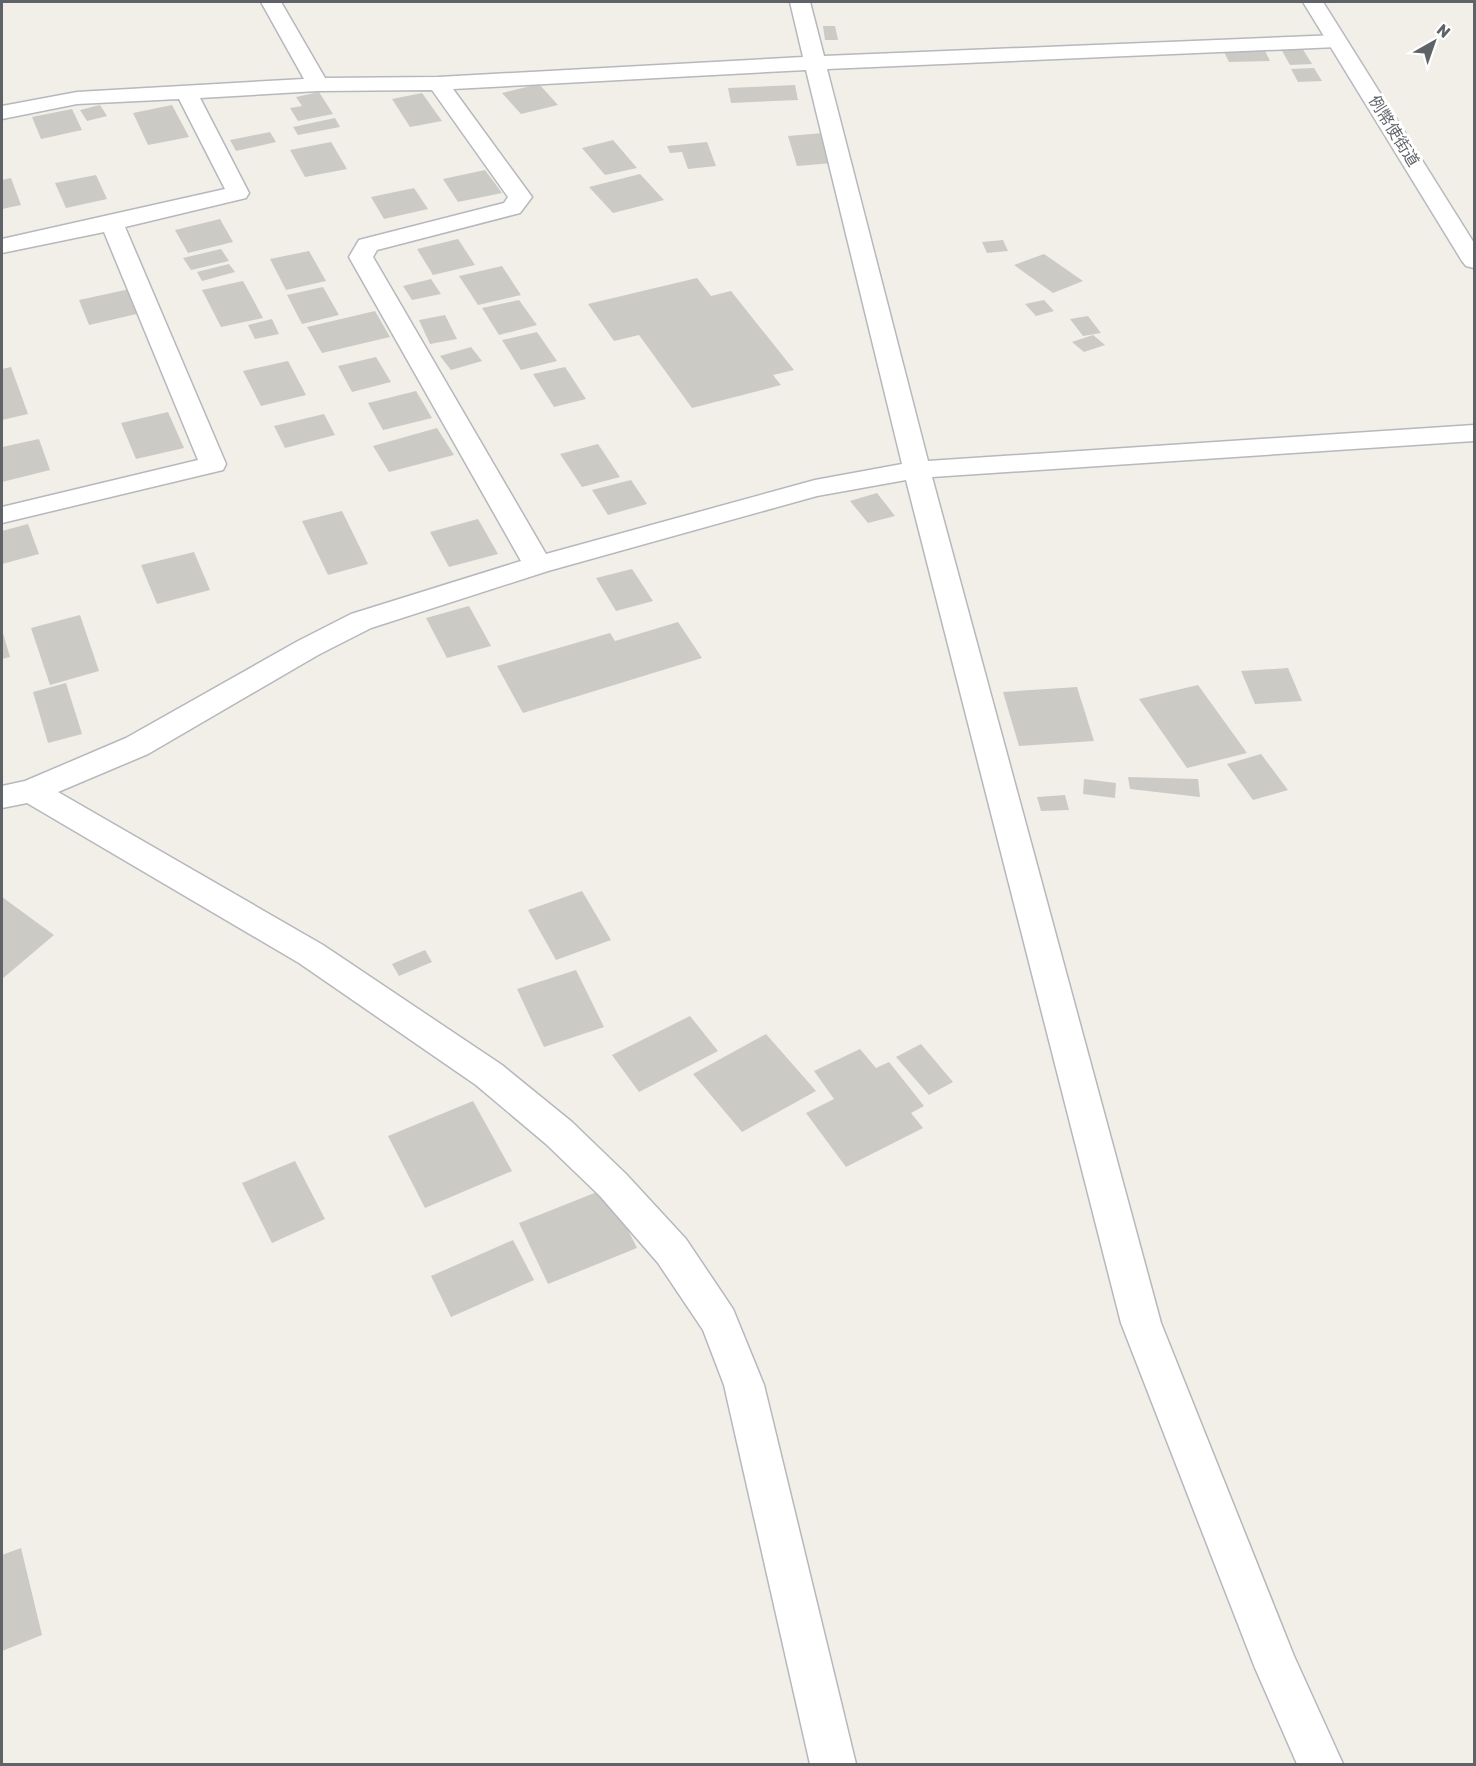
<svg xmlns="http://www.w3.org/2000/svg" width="1476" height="1766" viewBox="0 0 1476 1766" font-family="Rubik,'Noto Sans JP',sans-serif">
<rect width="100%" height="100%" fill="#f1efe8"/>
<g fill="#cccac5">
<polygon points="823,26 835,26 838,40 825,40"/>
<polygon points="1302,48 1312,64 1290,65 1281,49"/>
<polygon points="1265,51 1270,61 1229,62 1224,52"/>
<polygon points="1314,68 1322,81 1298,82 1291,69"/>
<polygon points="539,84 558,105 521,114 502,93"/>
<polygon points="795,85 798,100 731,103 728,88"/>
<polygon points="319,92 333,114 298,121 290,108 302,106 296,97"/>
<polygon points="422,93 442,121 410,127 392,99"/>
<polygon points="100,105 107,116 87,121 80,110"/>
<polygon points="172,105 189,137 148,145 133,113"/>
<polygon points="72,109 82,130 41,139 32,117"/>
<polygon points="335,118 340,127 298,135 293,127"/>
<polygon points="270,132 276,142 236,151 230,140"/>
<polygon points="823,133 833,163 797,166 788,136"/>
<polygon points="613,140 637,168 605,175 582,148"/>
<polygon points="331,142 347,169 305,177 290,150"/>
<polygon points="707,142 716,166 688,169 682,152 670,153 667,146"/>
<polygon points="485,170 502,193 458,202 443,179"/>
<polygon points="640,174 664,200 613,213 589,187"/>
<polygon points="96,175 107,199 66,208 55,183"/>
<polygon points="11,178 21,205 2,209 2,180"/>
<polygon points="414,188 428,209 384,219 371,197"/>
<polygon points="220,219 233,242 188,253 175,230"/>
<polygon points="458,239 475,265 433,275 417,249"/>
<polygon points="1003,240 1008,251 987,253 982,242"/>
<polygon points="221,249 229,261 191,270 183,258"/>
<polygon points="309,251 326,281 286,290 270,259"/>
<polygon points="1044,254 1083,281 1053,293 1014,265"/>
<polygon points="229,264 235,272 202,281 197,272"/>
<polygon points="502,266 521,295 478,305 459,276"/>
<polygon points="697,278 711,296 731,291 794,370 773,375 781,385 692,408 639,335 614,341 588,304"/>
<polygon points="431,279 441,294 412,300 403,286"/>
<polygon points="243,281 263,318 221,327 202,290"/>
<polygon points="323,287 339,315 302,324 287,295"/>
<polygon points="130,289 141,313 89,325 79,300"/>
<polygon points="519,300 537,325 499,335 482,308"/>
<polygon points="1044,300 1054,311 1036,316 1025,304"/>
<polygon points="375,311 390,337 322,353 307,327"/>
<polygon points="445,315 457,339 430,344 419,320"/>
<polygon points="1088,316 1101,333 1083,336 1070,319"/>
<polygon points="272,319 279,334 255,339 248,325"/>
<polygon points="537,332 557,361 521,370 502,340"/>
<polygon points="1093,335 1105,345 1084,352 1072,342"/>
<polygon points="471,347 482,361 451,370 440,356"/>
<polygon points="376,357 391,382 352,392 338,366"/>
<polygon points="288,361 306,395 261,406 243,371"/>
<polygon points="11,367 28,414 2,420 2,369"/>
<polygon points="565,367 586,399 554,407 533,374"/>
<polygon points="416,391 432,418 383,430 368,403"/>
<polygon points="168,412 184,448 136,459 121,423"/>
<polygon points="324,414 335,435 285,448 274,426"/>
<polygon points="437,428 454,455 389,472 373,446"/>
<polygon points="39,439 50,470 2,482 2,447"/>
<polygon points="598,444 620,477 582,487 560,454"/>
<polygon points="631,480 647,504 608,515 592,490"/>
<polygon points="877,493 895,516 868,523 850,501"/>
<polygon points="342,511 368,564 328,575 302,521"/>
<polygon points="478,519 498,554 449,567 430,532"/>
<polygon points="28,524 39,554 2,564 2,531"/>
<polygon points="194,552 210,590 157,604 141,565"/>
<polygon points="632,569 653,601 616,611 596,578"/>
<polygon points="469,606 491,646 447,658 426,618"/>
<polygon points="80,615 99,671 50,685 31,628"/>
<polygon points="678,622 702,658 523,713 497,666 610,633 615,641"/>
<polygon points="2,630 10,657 2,659"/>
<polygon points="1288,668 1302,701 1255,704 1241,671"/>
<polygon points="66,683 82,734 48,743 33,692"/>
<polygon points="1198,685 1247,753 1187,768 1139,699"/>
<polygon points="1077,687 1094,741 1019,746 1003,692"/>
<polygon points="1261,754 1288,790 1253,800 1227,764"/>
<polygon points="1128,777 1198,779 1200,797 1130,789"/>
<polygon points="1084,779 1116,783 1115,798 1083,794"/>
<polygon points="1065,795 1069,810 1041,811 1037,797"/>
<polygon points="582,891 611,940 556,960 528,910"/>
<polygon points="2,897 54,935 2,979"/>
<polygon points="425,950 432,962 399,976 392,964"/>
<polygon points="576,970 604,1027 544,1047 517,989"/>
<polygon points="690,1016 718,1051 639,1092 612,1055"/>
<polygon points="766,1034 816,1091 742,1132 693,1074"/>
<polygon points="921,1044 953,1082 929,1095 896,1057"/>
<polygon points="860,1049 876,1068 889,1062 924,1106 911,1113 923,1128 846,1167 806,1113 834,1099 814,1071"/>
<polygon points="473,1101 512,1171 425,1208 388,1136"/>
<polygon points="295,1161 325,1219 272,1243 242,1183"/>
<polygon points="607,1188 637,1248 548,1284 519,1223"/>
<polygon points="513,1240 534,1280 451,1317 431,1276"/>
<polygon points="21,1548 42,1635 2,1651 2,1555"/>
</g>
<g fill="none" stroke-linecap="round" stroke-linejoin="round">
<defs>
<path id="street" d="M261 2H281L325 78 438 77 803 57 790 2H810L824 56 1337 35 1344 37 1347 41 1344 45 1337 47 827 69 928 461 1474 425V441L932 477 1161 1323 1294 1656 1343 1764H1297L1255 1668 1121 1323 906 480 817 496 548 571 371 628 318 655 148 754 58 792 323 945 502 1065 572 1122 626 1174 686 1239 733 1309 764 1385 856 1764H810L724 1385 703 1330 658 1263 600 1196 546 1144 476 1085 299 963 27 803 2 808V786L25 781 126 738 298 641 351 614 521 561 349 257 359 240 504 203 508 197 432 90 318 91 200 98 249 193 246 198 125 227 226 464 223 470 2 523V507L198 460 104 232 2 253V239L225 189 179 99 77 104 2 119V106L77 92 304 79ZM806 70 902 464 815 480 546 554 373 257 377 250 520 213 532 197 453 89Z"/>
<polygon id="secondary" points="1303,2 1323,2 1474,243 1474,268 1466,266 1462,261"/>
</defs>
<use href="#street" stroke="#b5b8bc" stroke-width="3"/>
<use href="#secondary" stroke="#b6babf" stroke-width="3"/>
<use href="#street" fill="#fff" fill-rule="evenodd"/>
<use href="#secondary" fill="#fff" fill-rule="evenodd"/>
</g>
<g text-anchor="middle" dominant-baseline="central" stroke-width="6" stroke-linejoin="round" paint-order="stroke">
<g font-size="16" fill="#5f6368" stroke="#fff">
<text transform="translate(1394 131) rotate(58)">例幣使街道</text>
</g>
</g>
<rect width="1476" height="1766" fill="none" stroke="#5f6368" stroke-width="6"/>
<g transform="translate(1434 42) rotate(40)" stroke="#ffffff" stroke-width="4.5" paint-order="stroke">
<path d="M0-4.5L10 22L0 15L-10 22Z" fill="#5f6368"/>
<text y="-9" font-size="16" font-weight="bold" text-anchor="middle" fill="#5f6368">N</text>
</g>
</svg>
